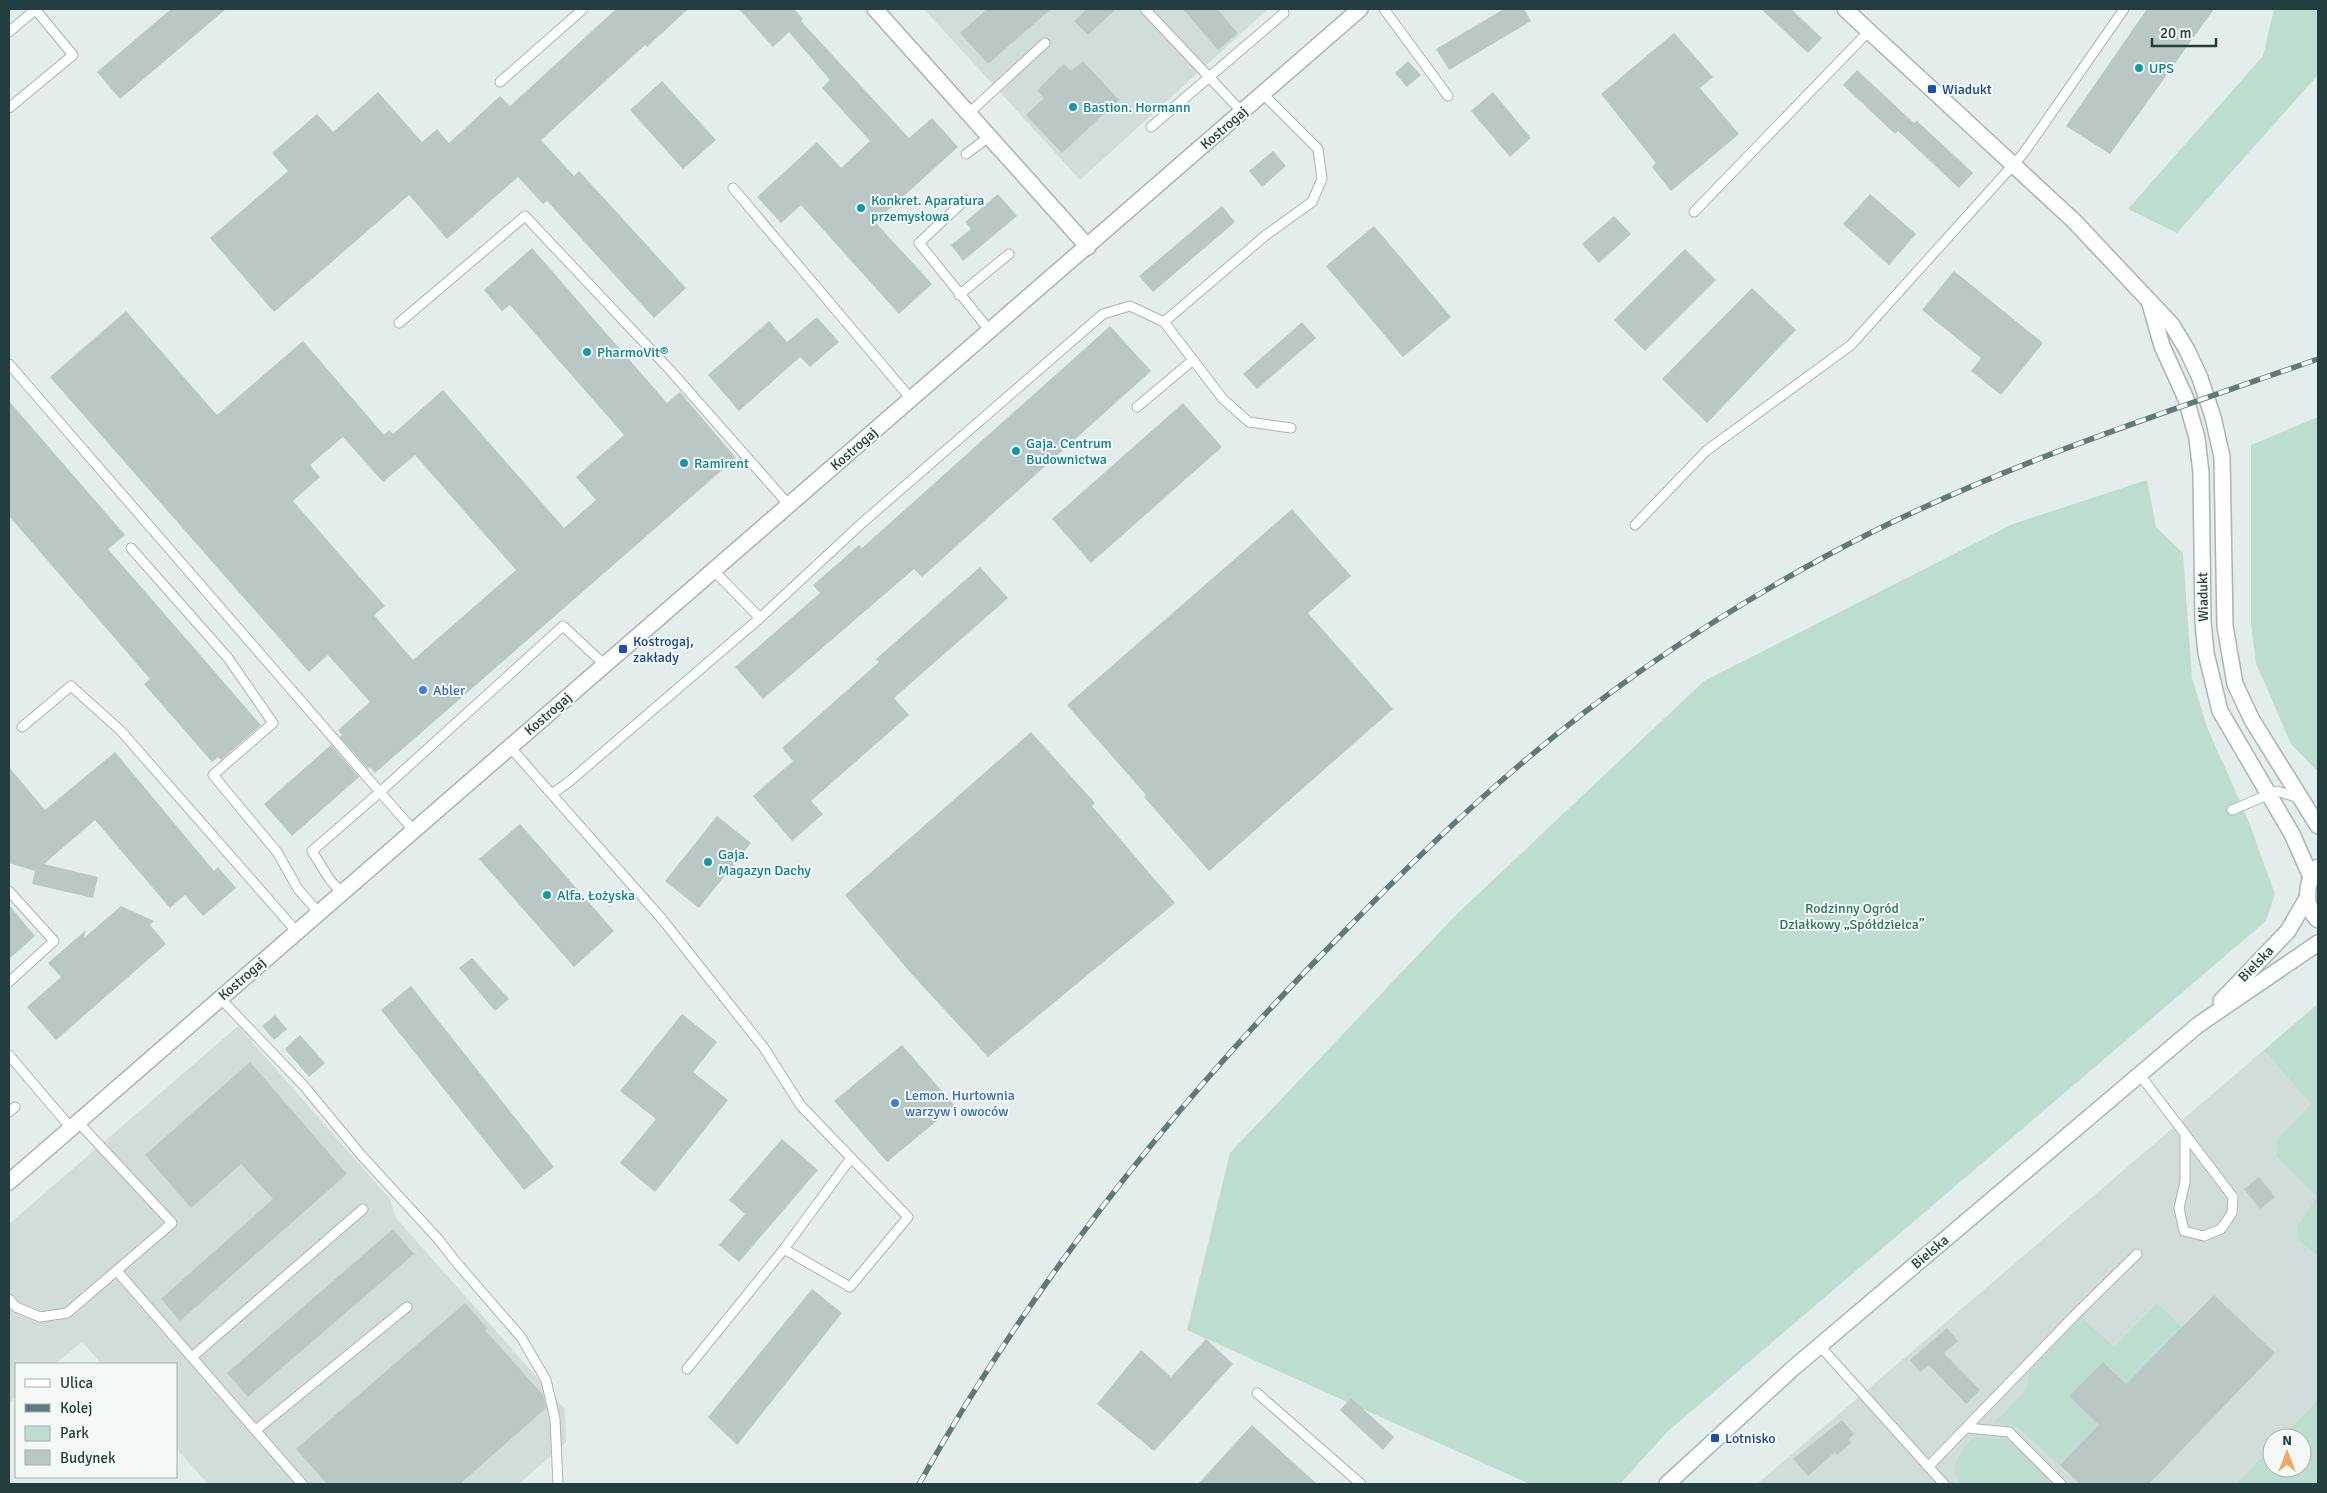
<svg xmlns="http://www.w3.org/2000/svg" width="2327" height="1493" viewBox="0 0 2327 1493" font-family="Signika,sans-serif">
<rect width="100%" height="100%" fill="#e3edeb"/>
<g fill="#d1dddb" fill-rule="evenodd">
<polygon points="924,9 1268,9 1080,180"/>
<path d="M2318 1004V1484H1757L2264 1050ZM2272 1438H2302V1468H2272Z"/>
<polygon points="238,1026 390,1199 396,1218 565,1409 566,1442 519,1484 208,1484 176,1448 176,1364 102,1364 82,1342 55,1364 16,1364 16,1396 9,1403 9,1224"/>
</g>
<g fill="#bddece">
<polygon points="2274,9 2318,9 2318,75 2177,233 2128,209 2263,56"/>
<polygon points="2318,417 2318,772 2291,744 2256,663 2251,624 2251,445"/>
<polygon points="2147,480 2156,527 2183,553 2192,678 2207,727 2248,820 2275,894 2266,921 1667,1432 1620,1484 1530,1484 1187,1330 1230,1153 1457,914 1704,681 2013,524"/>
<polygon points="2318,1004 2318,1256 2299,1240 2297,1227 2317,1197 2276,1156 2277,1139 2311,1104 2264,1050"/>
<polygon points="2157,1303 2182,1327 2133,1390 2103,1362 2070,1396 2099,1425 2060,1465 2016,1426 1994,1423 2027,1389 2029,1372 2081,1317 2114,1347"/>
<polygon points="2318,1400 2318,1484 2236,1484 2272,1447 2272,1468 2302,1468 2302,1438 2281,1438"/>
<path d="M1974 1437 2005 1439 2020 1449 2055 1484H1960C1947 1469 1962 1448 1974 1437Z"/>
</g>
<g fill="#b9c8c5" fill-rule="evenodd">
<polygon points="171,9 226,9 120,99 97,72"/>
<polygon points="616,9 688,9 647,47 645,45 541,140 574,176 579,171 686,288 654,318 547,201 543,204 518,177 447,239 409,195 274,312 210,238 288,171 272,153 317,114 333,132 378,92 422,142 437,129 449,143 500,96 510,106"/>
<polygon points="739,9 794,9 803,19 801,21 909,138 932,118 958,147 875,222 932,284 899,314 801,205 781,223 757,197 817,142 841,168 870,141 822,88 830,80 789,32 773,47"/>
<polygon points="987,9 1051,9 988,64 960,33"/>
<polygon points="1087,9 1116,9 1088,35 1074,21"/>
<polygon points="1183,9 1217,9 1238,33 1218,50"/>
<polygon points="1504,9 1524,9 1531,21 1449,70 1436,49"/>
<polygon points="1761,9 1791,9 1822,38 1808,53"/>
<polygon points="2147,9 2214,9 2110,154 2066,126"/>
<polygon points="1674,33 1713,77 1700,88 1739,134 1671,191 1652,167 1656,163 1601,94"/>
<polygon points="1083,61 1119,100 1062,153 1026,115 1044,98 1037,90 1064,64 1071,71"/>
<polygon points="1408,61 1421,75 1407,87 1395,73"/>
<polygon points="1857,70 1914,123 1917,121 1973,173 1959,188 1898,131 1895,134 1843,85"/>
<polygon points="662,81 716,140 683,169 630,110"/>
<polygon points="1493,92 1531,138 1510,157 1471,111"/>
<polygon points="1273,151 1286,166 1262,187 1249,171"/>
<polygon points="998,194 1017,216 963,261 951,245 971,229 965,222"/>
<polygon points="1870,194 1916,234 1889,265 1843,224"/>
<polygon points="1222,206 1235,222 1153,292 1139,276"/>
<polygon points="1614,216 1631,234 1599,263 1582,244"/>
<polygon points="1374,226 1451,317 1403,357 1326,266"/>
<path d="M532 248 667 403 680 392 736 458 375 773 370 767 368 769 340 737 342 735 338 730 370 702 328 655 309 672 50 377 126 311 217 415 303 341 384 435 389 430 393 434 443 390 564 528 596 500 576 477 624 435 510 305 502 311 484 290ZM343 437 383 482 415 455 516 570 413 660 374 615 385 606 293 501 320 477 310 465Z"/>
<polygon points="1685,249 1716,280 1645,351 1614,320"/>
<polygon points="1954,271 2043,343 2001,395 1971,371 1981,358 1922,310"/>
<polygon points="1752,288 1796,330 1707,423 1662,379"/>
<polygon points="817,317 839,342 810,367 800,357 739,411 708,375 769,321 787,342"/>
<polygon points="1302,322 1316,338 1257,389 1243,374"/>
<polygon points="1110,326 1151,371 922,577 914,569 763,699 735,667 820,593 813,585 859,545 862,548"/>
<polygon points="9,401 125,535 108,549 261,725 221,760 218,757 212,762 144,684 150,679 9,516"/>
<polygon points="1183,403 1222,447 1091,563 1052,519"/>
<polygon points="1292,509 1351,576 1308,613 1393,709 1209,871 1144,797 1146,795 1067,705"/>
<polygon points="980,567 1008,598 894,698 909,715 811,801 823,814 792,841 753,796 793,761 782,748 879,662 876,659"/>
<polygon points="1031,732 1095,803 1092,806 1175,903 988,1057 908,970 845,895"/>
<polygon points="331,745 359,777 292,836 264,804"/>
<polygon points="115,752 214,871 218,867 236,888 203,916 185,895 170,908 95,820 44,864 98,877 93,898 32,884 35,871 9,863 9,767 45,810"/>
<polygon points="717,816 751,843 699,908 665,881"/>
<polygon points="520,824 614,931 574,967 479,859"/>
<polygon points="9,905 35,936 9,959"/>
<polygon points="121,906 154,921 150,925 166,944 56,1040 27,1007 61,977 48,963 86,930 84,938"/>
<polygon points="472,958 509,999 495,1011 459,968"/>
<polygon points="411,986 554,1167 524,1190 381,1010"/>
<polygon points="682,1014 717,1042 693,1072 728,1100 655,1192 620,1163 656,1119 620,1091"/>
<polygon points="275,1015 287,1029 274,1040 262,1026"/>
<polygon points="300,1035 325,1063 309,1077 285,1049"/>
<polygon points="902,1045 955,1106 887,1162 834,1101"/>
<polygon points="250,1062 347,1174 180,1321 161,1299 273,1199 241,1164 191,1208 145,1155"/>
<polygon points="782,1139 818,1170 739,1262 719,1245 745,1214 729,1200"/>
<polygon points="2259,1177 2275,1197 2260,1209 2244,1189"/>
<polygon points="393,1229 414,1254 248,1397 227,1373"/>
<polygon points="812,1289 842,1313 737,1445 708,1417"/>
<polygon points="2214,1295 2275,1353 2149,1484 2080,1484 2060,1465 2099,1425 2069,1396 2103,1362 2126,1384"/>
<polygon points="465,1303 487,1328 485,1330 543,1395 546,1408 460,1484 327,1484 296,1449"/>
<polygon points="1947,1328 1958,1341 1944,1353 1980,1390 1966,1404 1929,1365 1920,1372 1910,1360"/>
<polygon points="1206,1339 1233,1364 1154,1451 1097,1404 1141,1350 1171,1377"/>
<polygon points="1351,1398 1394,1437 1383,1450 1340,1410"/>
<polygon points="1842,1420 1854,1434 1849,1439 1852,1442 1837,1455 1835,1452 1808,1476 1793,1459"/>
<polygon points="1252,1425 1317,1484 1198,1484"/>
</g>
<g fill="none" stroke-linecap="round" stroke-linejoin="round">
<defs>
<g id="lane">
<polyline points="1145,9 1242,112"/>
<polyline points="1384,9 1448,96"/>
<polyline points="9,32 36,9"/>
<polyline points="500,82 583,9"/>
<polyline points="9,108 73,55 35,9"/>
<polyline points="969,113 1045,43"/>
<polyline points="1151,127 1284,13"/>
<polyline points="966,154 990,136"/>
<polyline points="733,188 911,399"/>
<polyline points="965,200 919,243 990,331"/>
<polyline points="1694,212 1869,31"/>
<polyline points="959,295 1009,254"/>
<polyline points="1164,322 1266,235 1312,202 1322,179 1318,149 1263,94"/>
<polyline points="399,323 525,216 670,370 789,505"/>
<polyline points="9,364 380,792 312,851 330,880 342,893"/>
<polyline points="1137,407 1193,360"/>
<polyline points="1635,525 1706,451 1851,345 2023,154 2124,9"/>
<polyline points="131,548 228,658 273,723 213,775 277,852 298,889 319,913"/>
<polyline points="714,571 760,618"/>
<polyline points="22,727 71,686 121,731 297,932"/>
<polyline points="510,747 662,919 764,1048 801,1106 806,1111 908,1217 850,1287 784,1249 851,1158"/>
<polyline points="552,794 570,781 760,618 862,523 1103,314 1130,306 1164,322 1223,399 1249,422 1291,428"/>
<polyline points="2232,810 2277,791 2299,798"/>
<polyline points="414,831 380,792 563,626 605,665"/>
<polyline points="9,891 54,941 9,982"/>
<polyline points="220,998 304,1086 362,1156 439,1240 456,1262 521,1337 546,1380 555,1419 558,1484"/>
<polyline points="9,1055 71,1128"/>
<polyline points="2140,1075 2233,1197 2232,1213 2221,1229 2204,1236 2184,1231 2179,1208 2185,1182 2185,1135"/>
<polyline points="9,1112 15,1107"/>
<polyline points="117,1271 302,1484"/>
<polyline points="9,1299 16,1307 40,1317 67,1313 172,1223 78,1122"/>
<polyline points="1819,1345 1944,1484"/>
<polyline points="192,1357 363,1209"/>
<polyline points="687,1369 784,1249"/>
<polyline points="1257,1393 1361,1484"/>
<polyline points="1967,1428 2009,1432 2061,1484"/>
<polyline points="256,1430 407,1307"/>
<polyline points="1928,1467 2076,1314 2137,1254"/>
</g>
<g id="street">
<polyline points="875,9 1088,247"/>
<polyline points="1845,9 2074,221 2172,325 2187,350 2200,378 2213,417 2222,457 2225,626 2235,684 2252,720 2318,826"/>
<polyline points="2150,304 2162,346 2186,399 2197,438 2201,473 2203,622 2206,653 2220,711 2292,834 2311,877"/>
<polyline points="9,1182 1360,9"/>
</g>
<g id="secondary">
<path d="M2318 867C2305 882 2303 906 2318 920"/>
<polyline points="2221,1001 2288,931 2307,898"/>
<polyline points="1667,1484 1791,1370 2198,1025 2318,943"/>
</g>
</defs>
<use href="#lane" stroke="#a6b5b4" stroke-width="11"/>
<use href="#street" stroke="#a6b5b4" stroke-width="18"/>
<use href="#secondary" stroke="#a2b9b6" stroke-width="18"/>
<use href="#lane" stroke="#fff" stroke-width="9"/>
<use href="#street" stroke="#fff" stroke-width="15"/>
<use href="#secondary" stroke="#fff" stroke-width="15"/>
<defs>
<path id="rail" d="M919 1484C1033 1281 1177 1100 1341 935 1397 877 1454 821 1515 769 1611 686 1717 615 1828 555 1983 471 2152 417 2318 359"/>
</defs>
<use href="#rail" stroke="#5e7a7a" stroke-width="5.5"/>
<use href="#rail" stroke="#f4f9f8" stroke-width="4" stroke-dasharray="11" stroke-linecap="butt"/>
</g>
<g fill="#0f9aa8" stroke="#f4f9f8" stroke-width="2">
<circle cx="2139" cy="68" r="5"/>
<circle cx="1073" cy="107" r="5"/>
<circle cx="861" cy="208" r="5"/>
<circle cx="587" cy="352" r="5"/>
<circle cx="1016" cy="451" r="5"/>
<circle cx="684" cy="463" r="5"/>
<circle cx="708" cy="862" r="5"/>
<circle cx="547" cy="895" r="5"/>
</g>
<g fill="#1a4fb4" stroke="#f4f9f8" stroke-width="2">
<rect x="1927" y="84" width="10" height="10" rx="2.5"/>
<rect x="618" y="644" width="10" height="10" rx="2.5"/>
<rect x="1710" y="1433" width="10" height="10" rx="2.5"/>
</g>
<g fill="#3f7fe0" stroke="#f4f9f8" stroke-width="2">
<circle cx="423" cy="690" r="5"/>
<circle cx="895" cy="1103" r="5"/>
</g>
<g text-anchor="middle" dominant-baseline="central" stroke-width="4" stroke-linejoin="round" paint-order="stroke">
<g font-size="14" fill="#0d838f" stroke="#f4f9f8" text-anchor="start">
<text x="2149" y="68">UPS</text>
<text x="1083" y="107">Bastion. Hormann</text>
<text x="871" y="200">Konkret. Aparatura<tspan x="871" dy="16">przemysłowa</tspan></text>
<text x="597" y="352">PharmoVit®</text>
<text x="1026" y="443">Gaja. Centrum<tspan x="1026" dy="16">Budownictwa</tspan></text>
<text x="694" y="463">Ramirent</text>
<text x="718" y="854">Gaja.<tspan x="718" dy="16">Magazyn Dachy</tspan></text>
<text x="557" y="895">Alfa. Łożyska</text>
</g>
<g font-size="14" fill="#164399" stroke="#f4f9f8" text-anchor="start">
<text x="1942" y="89">Wiadukt</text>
<text x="633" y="641">Kostrogaj,<tspan x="633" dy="16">zakłady</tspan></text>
<text x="1725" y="1438">Lotnisko</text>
</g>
<g font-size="14" fill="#233e3e" stroke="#f4f9f8">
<text transform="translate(1224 128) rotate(-41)">Kostrogaj</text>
<text transform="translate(854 449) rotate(-41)">Kostrogaj</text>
<text transform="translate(2203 597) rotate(-91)">Wiadukt</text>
<text transform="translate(548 714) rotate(-41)">Kostrogaj</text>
<text transform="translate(2256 964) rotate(-46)">Bielska</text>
<text transform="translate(242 979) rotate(-41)">Kostrogaj</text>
<text transform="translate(1930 1252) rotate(-40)">Bielska</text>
</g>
<g font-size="14" fill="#366cbe" stroke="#f4f9f8" text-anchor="start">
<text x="433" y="690">Abler</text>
<text x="905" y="1095">Lemon. Hurtownia<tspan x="905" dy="16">warzyw i owoców</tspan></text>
</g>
<g font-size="14" fill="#2d755c" stroke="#f4f9f8">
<text x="1852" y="908">Rodzinny Ogród<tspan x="1852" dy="16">Działkowy „Spółdzielca”</tspan></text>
</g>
</g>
<rect width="2327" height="1493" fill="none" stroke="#233e3e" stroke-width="20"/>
<rect x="15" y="1363" width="162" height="115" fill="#f4f9f8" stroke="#a0aeae"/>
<rect x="25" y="1379" width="25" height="8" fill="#ffffff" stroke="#a0aeae"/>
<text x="60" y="1388" font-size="15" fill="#233e3e">Ulica</text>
<rect x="25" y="1404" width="25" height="8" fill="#5e7a7a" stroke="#a0aeae"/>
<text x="60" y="1413" font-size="15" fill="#233e3e">Kolej</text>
<rect x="25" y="1426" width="25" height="15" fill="#bddece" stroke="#a0aeae"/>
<text x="60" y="1438" font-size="15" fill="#233e3e">Park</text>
<rect x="25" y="1450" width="25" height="15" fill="#b9c8c5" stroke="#a0aeae"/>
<text x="60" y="1463" font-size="15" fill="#233e3e">Budynek</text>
<g transform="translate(2287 1453)"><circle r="24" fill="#f4f9f8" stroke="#a0aeae"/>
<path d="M0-4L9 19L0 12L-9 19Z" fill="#f0a95e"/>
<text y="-8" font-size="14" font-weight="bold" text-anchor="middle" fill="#233e3e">N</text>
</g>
<path d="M2152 38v8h64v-8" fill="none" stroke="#233e3e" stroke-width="2.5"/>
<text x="2160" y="38" font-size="15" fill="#233e3e" stroke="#f4f9f8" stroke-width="4" paint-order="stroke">20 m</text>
</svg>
